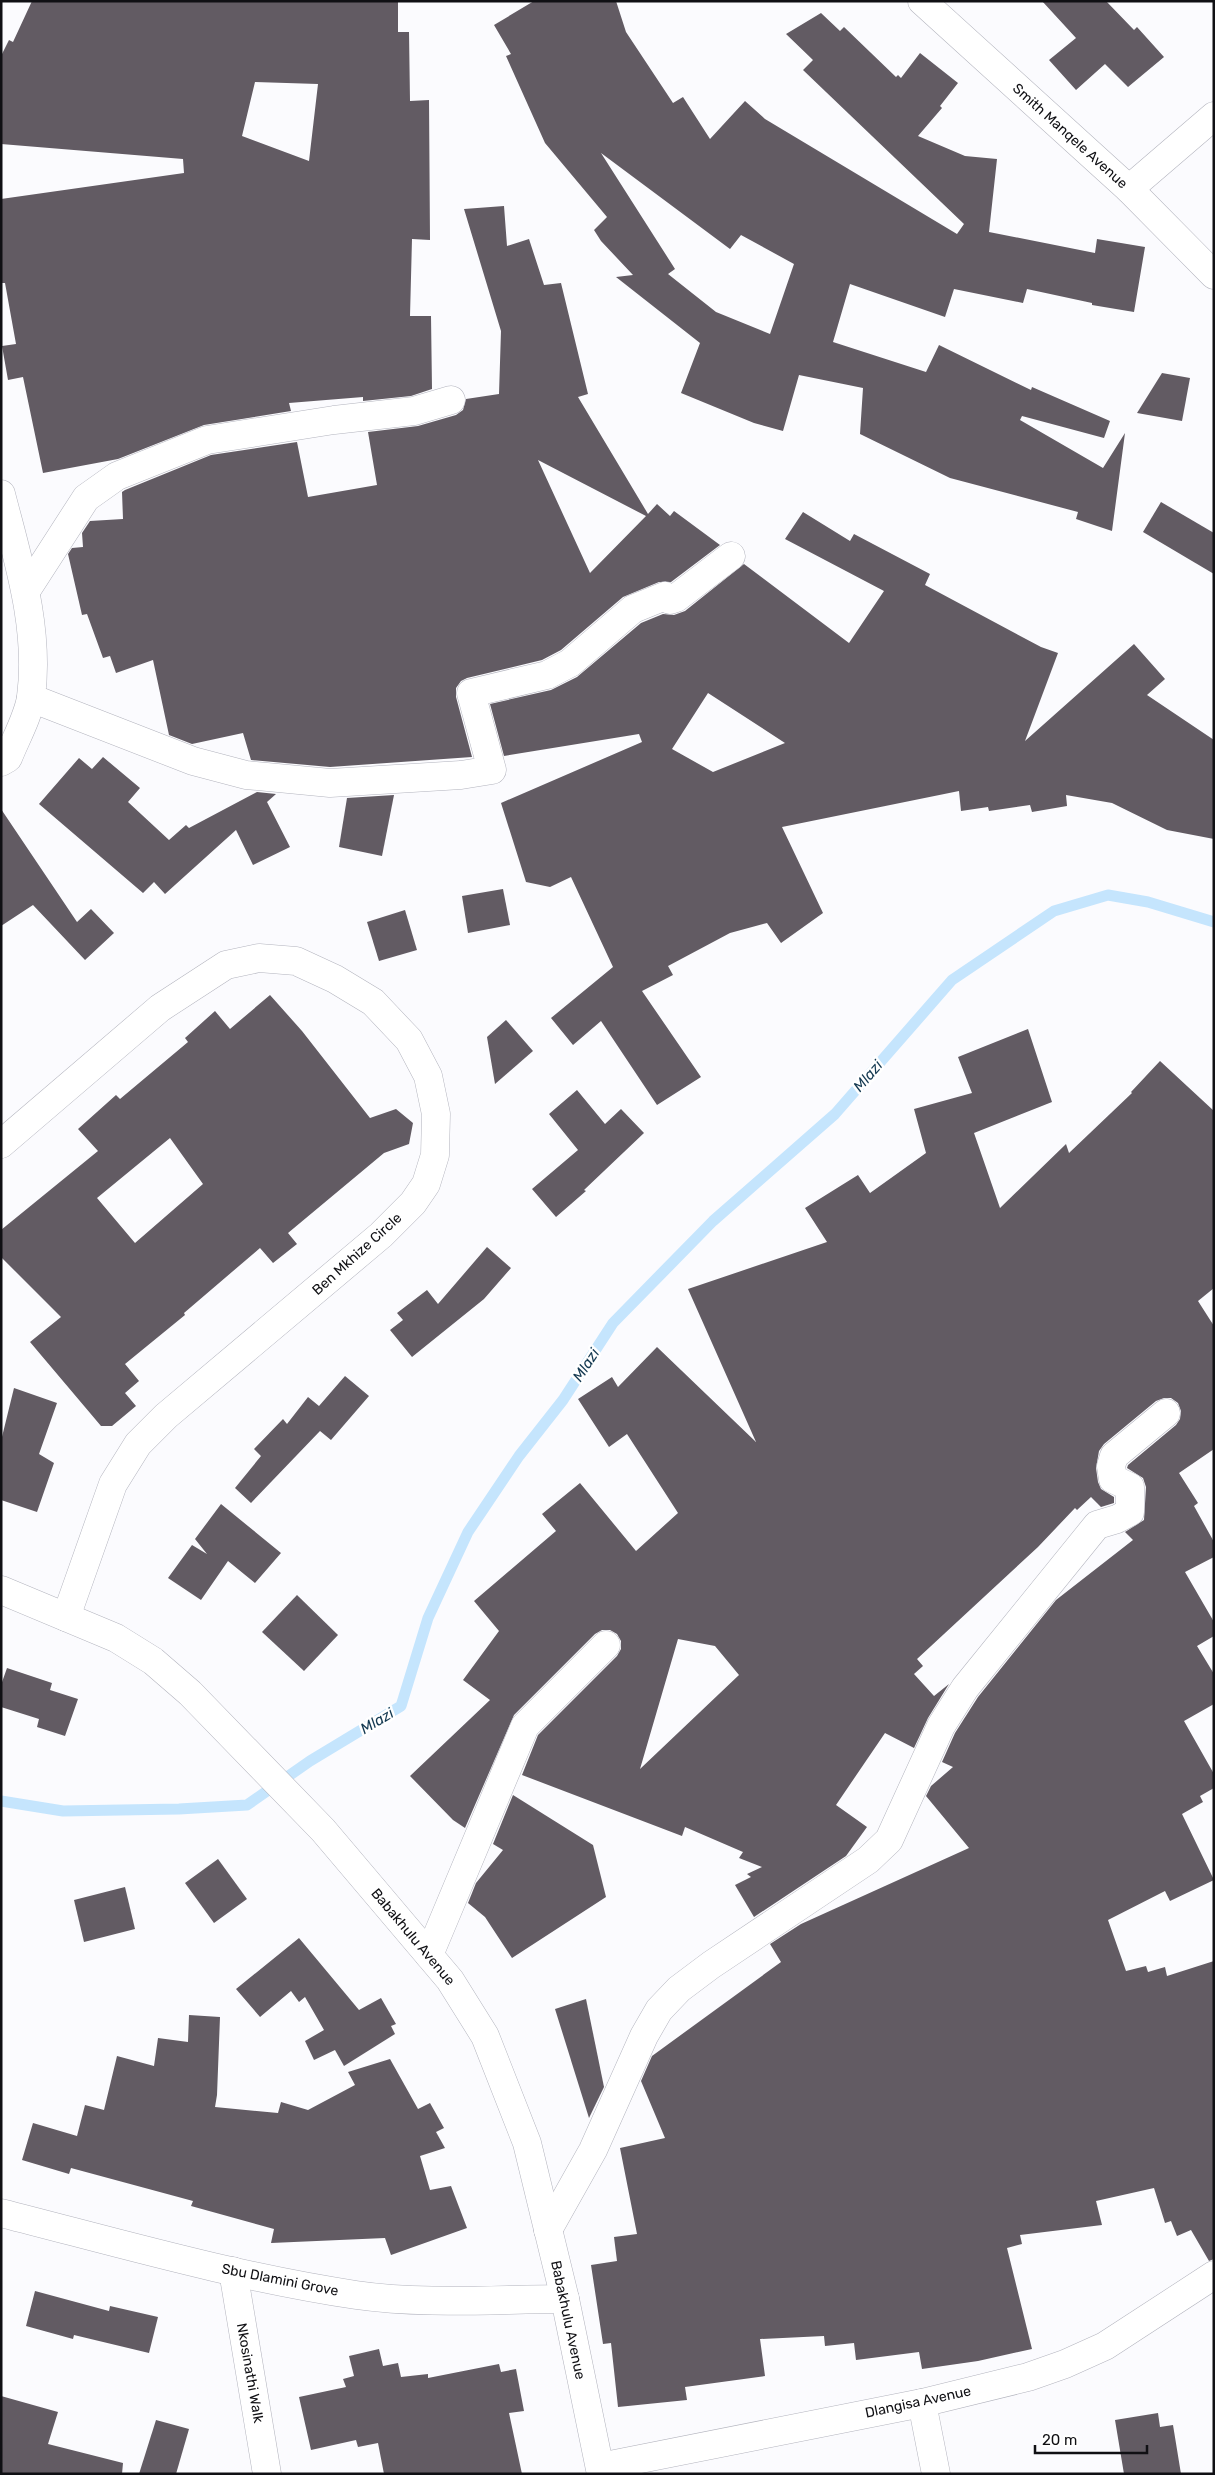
<svg xmlns="http://www.w3.org/2000/svg" width="1215" height="2475" viewBox="0 0 1215 2475" font-family="Rubik,sans-serif">
<rect width="100%" height="100%" fill="#fbfbfe"/>
<g fill="none" stroke-linecap="round" stroke-linejoin="round">
<polyline stroke="#c5e5fd" stroke-width="11" points="1,1801 63,1811 179,1809 247,1805 310,1761 401,1706 428,1618 468,1532 519,1456 563,1400 613,1323 713,1221 835,1114 952,980 1054,911 1108,895 1148,902 1214,922"/>
</g>
<g fill="#625b63" fill-rule="evenodd">
<path d="M32 1H398V32H409L410 101 429 100 430 240 412 239 410 316H431L432 389 411 396 363 401V397L289 403 291 411 204 425 118 459 43 473 23 377 8 380 2 346 16 344 5 283H1V199L184 173 183 159 1 144V56L9 40 13 42ZM255 82 318 84 309 161 242 136Z"/>
<path d="M534 1H616L626 32 673 103 683 97 710 139 745 101 765 119 957 234 964 224 803 70 813 60 786 34 821 13 840 31 844 27 896 77 898 75 901 78 920 53 958 83 940 106 942 108 918 136 965 156 997 159 989 232 1095 253 1097 239 1145 247 1134 312 1092 305V303L1027 289 1023 303 954 289 945 317 850 284 833 342 926 372 939 345 1031 390 1032 387 1110 421 1104 438 1022 416 1020 420 1103 468 1125 433 1112 531 1076 519 1078 512 950 478 860 434 863 388 799 375 783 431 754 423 681 393 700 343 616 277 633 275 601 241 594 230 607 217 545 143 506 56 511 54 494 25ZM601 153 730 249 741 235 794 264 770 334 716 312 668 274 675 269Z"/>
<polygon points="1042,1 1106,1 1134,30 1137,27 1164,57 1128,87 1105,64 1076,90 1049,60 1076,38"/>
<path d="M504 206 507 246 529 239 544 285 561 283 588 394 578 397 648 514 657 504 670 516 674 511 720 545 671 582H659L623 597 561 650 542 660 467 678 461 681 456 688V697L472 757 330 767 251 760 243 733 192 744 169 735 153 660 116 673 110 656 103 658 87 614 82 615 68 554 72 548 83 547 82 533 90 521 123 519 122 492 125 490 211 455 297 442 308 497 377 485 368 432 418 426 456 415 463 410 466 399 499 394 501 331 464 209ZM538 460 646 516 590 573Z"/>
<polygon points="1162,373 1190,378 1182,421 1137,413"/>
<polygon points="1161,502 1214,533 1214,574 1143,532"/>
<path d="M803 512 850 541 854 534 930 574 925 585 1041 647 1058 653 1025 741 1134 644 1165 679 1147 695 1214 740V839L1167 830 1112 803 1066 795 1067 806 1032 812 1030 805 989 811 988 807 961 811 959 791 782 827 823 913 781 943 767 923 730 933 668 966 673 975 642 991 701 1077 657 1105 601 1021 573 1045 551 1018 613 967 571 877 550 887 526 882 501 803 642 742 639 734 504 756 490 704 551 690 577 677 641 623 663 614 674 615 685 611 744 564 849 643 884 591 785 539ZM708 693 785 743 713 772 672 749Z"/>
<polygon points="103,757 140,788 128,802 169,840 186,825 189,828 257,792 276,794 267,802 290,847 253,865 236,830 165,894 154,882 143,893 39,804 79,758 92,769"/>
<polygon points="394,795 382,856 339,847 347,798"/>
<polygon points="1,809 77,922 91,909 114,933 85,960 33,905 1,926"/>
<polygon points="503,889 510,925 468,933 462,896"/>
<polygon points="405,910 417,950 379,961 367,922"/>
<path d="M270 995 302 1031 370 1118 396 1109 413 1123 409 1144 384 1153 288 1233 297 1244 273 1263 260 1248 184 1313 185 1315 125 1364 139 1381 125 1393 136 1406 112 1426H101L30 1342 61 1317 1 1257V1230L98 1151 78 1129 116 1095 120 1099 188 1042 185 1038 215 1011 230 1029ZM170 1138 203 1184 135 1243 97 1198Z"/>
<polygon points="506,1020 533,1051 495,1084 487,1037"/>
<path d="M1028 1029 1052 1102 974 1133 1000 1208 1066 1144 1069 1153 1132 1093 1131 1092 1160 1061 1214 1111V1288L1198 1301 1214 1326V1449L1179 1473 1198 1503 1194 1506 1214 1542V1557L1185 1572 1214 1622V1636L1197 1646 1214 1674V1704L1184 1721 1214 1774V1788L1200 1796 1203 1802 1182 1814 1214 1880 1170 1901 1165 1891 1108 1920 1126 1971 1146 1966 1148 1972 1165 1967 1167 1976 1214 1961V2259L1209 2261 1191 2230 1177 2236 1171 2221 1165 2223 1154 2188 1096 2201 1102 2225 1020 2235 1022 2244 1007 2248 1032 2349 978 2361 922 2369 919 2352 856 2360 854 2343 825 2346 824 2336 760 2339 765 2376 685 2387 687 2400 618 2407 611 2343 603 2344 591 2265 617 2261 614 2237 637 2234 620 2148 665 2138 641 2081 652 2056 781 1962 770 1944 801 1924 969 1848 926 1796 931 1786 953 1767 942 1762 955 1733 978 1697 1056 1600 1133 1540 1125 1532 1144 1520 1146 1487 1143 1478 1127 1468 1128 1465 1176 1425 1180 1419 1181 1411 1178 1403 1171 1398H1164L1156 1401 1104 1444 1099 1451 1096 1468 1098 1482 1101 1489 1114 1497V1503L1101 1507 1091 1497 1077 1510 1075 1508 1038 1547 917 1659 923 1666 914 1674 934 1696 949 1684 928 1718 914 1748 885 1733 836 1805 867 1827 846 1856 754 1917 735 1885 751 1877 747 1874 762 1867 739 1858 743 1852 685 1827 682 1836 522 1775 538 1735 617 1656 621 1649V1641L617 1634 610 1630H602L595 1634 514 1715 465 1828 453 1820 410 1776 490 1700 463 1680 499 1631 474 1601 556 1531 542 1514 580 1483 636 1551 678 1513 627 1434 609 1447 578 1399 612 1377 618 1387 657 1347 756 1442 688 1289 827 1242 805 1208 858 1175 870 1193 926 1153 914 1109 972 1093 958 1057ZM678 1639 715 1646 739 1675 640 1769Z"/>
<polygon points="577,1090 605,1124 621,1109 644,1133 584,1190 586,1191 556,1217 532,1189 578,1150 549,1114"/>
<polygon points="487,1247 511,1268 484,1299 412,1357 390,1330 403,1320 397,1313 427,1290 438,1304"/>
<polygon points="345,1376 369,1396 331,1440 320,1431 251,1503 235,1488 261,1456 254,1449 283,1419 287,1424 308,1397 319,1406"/>
<polygon points="14,1388 57,1403 39,1454 54,1463 37,1512 1,1500 1,1441"/>
<polygon points="221,1504 281,1553 255,1583 228,1561 201,1600 168,1578 192,1545 207,1554 195,1539"/>
<polygon points="297,1595 338,1635 304,1671 262,1632"/>
<polygon points="7,1668 52,1683 50,1690 78,1699 65,1736 37,1727 39,1719 1,1707 1,1685"/>
<polygon points="513,1795 593,1845 606,1897 512,1958 485,1917 468,1903 476,1883 503,1850 493,1844"/>
<polygon points="218,1859 247,1899 214,1923 185,1883"/>
<polygon points="125,1887 135,1929 84,1942 74,1900"/>
<polygon points="299,1938 359,2010 381,1998 396,2024 391,2026 395,2034 344,2066 335,2050 314,2060 305,2041 324,2030 305,1997 299,2002 291,1991 260,2017 236,1989"/>
<polygon points="586,1999 604,2087 589,2118 555,2009"/>
<polygon points="189,2015 220,2017 217,2095 215,2107 278,2113 281,2102 308,2110 355,2085 348,2072 390,2059 418,2109 430,2103 444,2128 436,2132 445,2148 420,2156 430,2190 451,2186 467,2228 391,2255 385,2238 271,2243 274,2229 191,2206 193,2201 71,2168 69,2174 22,2160 33,2123 77,2136 85,2105 104,2110 117,2056 154,2066 158,2038 188,2042"/>
<polygon points="35,2291 109,2311 110,2306 158,2317 149,2353 74,2335 73,2339 26,2326"/>
<polygon points="379,2349 383,2366 398,2363 401,2377 428,2374 428,2378 499,2364 501,2372 516,2369 524,2411 509,2413 522,2474 384,2474 378,2443 358,2447 356,2440 311,2450 299,2397 346,2387 343,2379 354,2376 349,2356"/>
<polygon points="1,2396 58,2412 48,2444 123,2463 122,2474 1,2474"/>
<polygon points="1158,2413 1160,2427 1173,2425 1181,2474 1124,2474 1115,2420"/>
<polygon points="156,2420 189,2429 176,2474 139,2474"/>
</g>
<g fill="none" stroke-linecap="round" stroke-linejoin="round">
<defs>
<g id="minor">
<polyline points="922,1 1129,189 1214,275"/>
<polyline points="1129,189 1214,116"/>
<path d="M1 494C18 560 40 628 31 697 29 715 15 740 8 758L1 762"/>
<polyline points="26,591 86,498 117,476 207,440 334,420 414,411 451,400"/>
<polyline points="31,698 193,761 246,775 330,783 461,775 492,770 471,693 547,675 570,663 633,609 665,596 670,600 676,598 731,556"/>
<polyline points="1,1144 160,1008 226,965 259,958 296,961 335,979 373,1002 409,1040 428,1076 436,1114 435,1155 426,1184 413,1203 381,1235 166,1416 138,1444 113,1484 66,1617"/>
<polyline points="1,1590 116,1638 153,1661 190,1693 323,1830 450,1980 485,2036 527,2143 565,2299 601,2474"/>
<polyline points="429,1955 525,1726 606,1645"/>
<path d="M1 2213C119 2243 236 2277 356 2295 425 2305 496 2299 565 2299"/>
<polyline points="548,2230 593,2150 644,2036 659,2010 679,1989 711,1965 868,1860 889,1840 941,1726 965,1688 1097,1525 1117,1519 1130,1512 1130,1487 1113,1479 1111,1466 1114,1456 1166,1413"/>
<polyline points="233,2271 267,2474"/>
<polyline points="922,2403 936,2474"/>
<polyline points="600,2467 922,2403 1028,2377 1065,2364 1105,2346 1214,2275"/>
</g>
</defs>
<use href="#minor" stroke="#b3b4be" stroke-width="29"/>
<use href="#minor" stroke="#fff" stroke-width="28"/>
</g>
<g text-anchor="middle" dominant-baseline="central" stroke-width="5" stroke-linejoin="round" paint-order="stroke">
<g font-size="14" fill="#101014" stroke="#fff">
<text transform="translate(1070 136) rotate(42)">Smith Manqele Avenue</text>
<text transform="translate(357 1254) rotate(-42)">Ben Mkhize Circle</text>
<text transform="translate(413 1937) rotate(50)">Babakhulu Avenue</text>
<text transform="translate(280 2280) rotate(11)">Sbu Dlamini Grove</text>
<text transform="translate(568 2320) rotate(78)">Babakhulu Avenue</text>
<text transform="translate(250 2373) rotate(80)">Nkosinathi Walk</text>
<text transform="translate(918 2402) rotate(-12)">Dlangisa Avenue</text>
</g>
<g font-size="15" font-style="italic" fill="#143951" stroke="#fff">
<text transform="translate(868 1076) rotate(-49)">Mlazi</text>
<text transform="translate(586 1365) rotate(-57)">Mlazi</text>
<text transform="translate(377 1721) rotate(-31)">Mlazi</text>
</g>
</g>
<rect width="1215" height="2475" fill="none" stroke="#101014" stroke-width="5"/>
<path d="M1035 2445v8h112v-8" fill="none" stroke="#101014" stroke-width="2.5"/>
<text x="1042" y="2445" font-size="15" fill="#101014" stroke="#ffffff" stroke-width="4" paint-order="stroke">20 m</text>
</svg>
